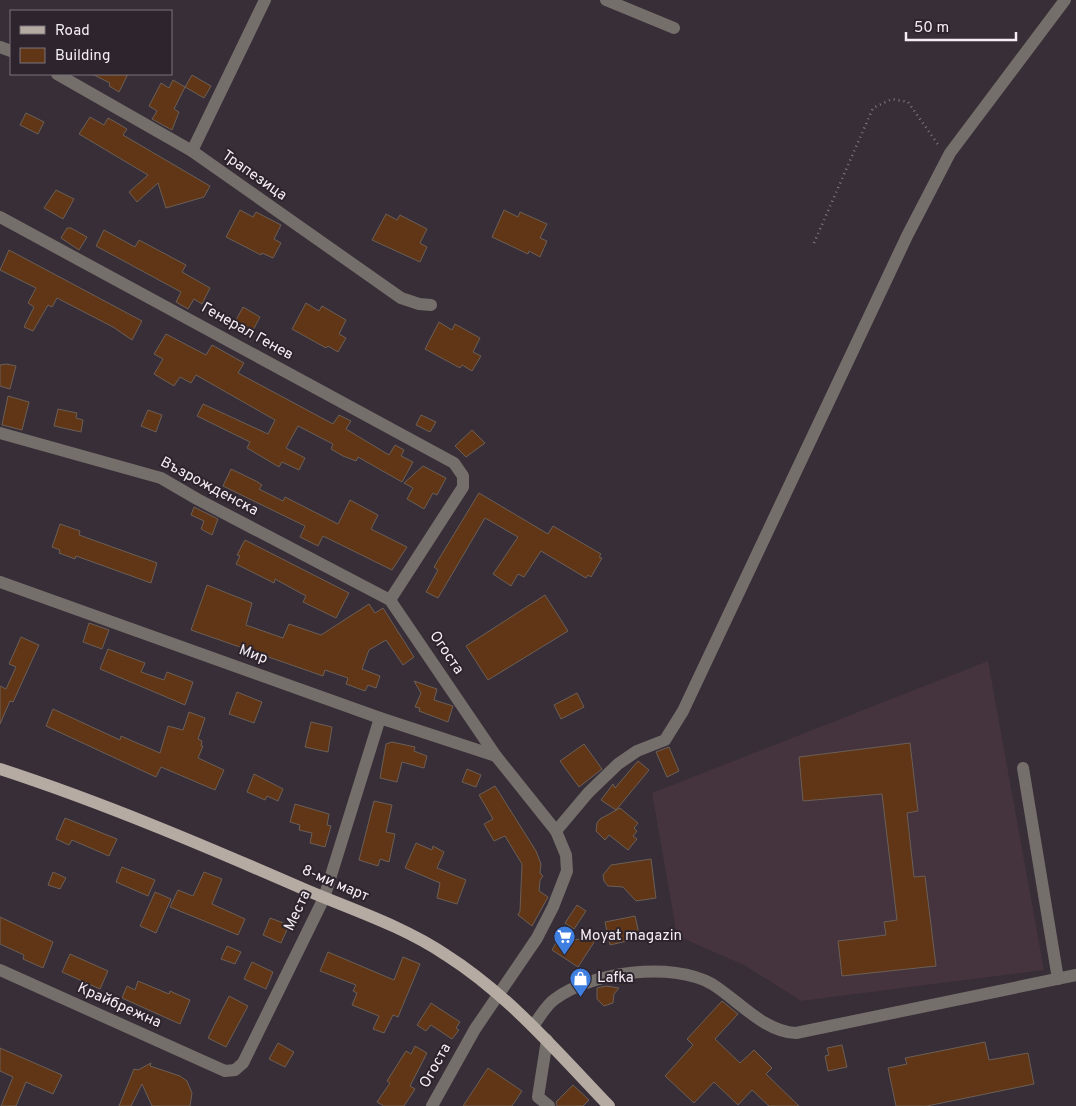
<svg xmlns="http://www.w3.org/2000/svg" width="1076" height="1106" viewBox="0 0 1076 1106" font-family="Overpass,sans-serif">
<rect width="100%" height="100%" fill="#372e37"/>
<polygon fill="#45333d" points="988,661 1044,970 801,1001 744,965 677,936 652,793"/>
<g fill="#603616" stroke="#6b5f57">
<polygon points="92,74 128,74 119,92 109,86 110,83"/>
<polygon points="192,75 211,86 204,98 185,87 174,109 179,112 172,130 152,119 157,111 149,106 161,83 169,88 173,80 185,87"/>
<polygon points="26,113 44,122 38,134 20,125"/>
<polygon points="90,117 104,125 108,118 117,123 127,129 123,135 210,186 204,197 166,208 158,183 137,202 129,192 148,175 79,134"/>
<polygon points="56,190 74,199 63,219 44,208"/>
<polygon points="240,210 253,217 256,212 281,225 274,239 281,243 273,258 262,253 261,255 226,237"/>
<polygon points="504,210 518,217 520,212 547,224 540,238 547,241 540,257 529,251 528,254 492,237"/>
<polygon points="386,214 397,220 400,215 427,229 420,243 427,247 420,262 372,240"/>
<polygon points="67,228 71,228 87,237 79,250 61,238"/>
<polygon points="104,230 135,247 139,240 186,265 182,272 210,288 202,304 194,299 188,309 176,302 181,292 96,246"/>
<polygon points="9,250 142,321 132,340 113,327 57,298 52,307 48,305 33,331 24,327 34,307 28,303 36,288 0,270"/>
<polygon points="306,303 319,311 322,306 346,320 339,334 346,338 338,352 328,346 326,348 292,329"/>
<polygon points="243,307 260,317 251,334 241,329 242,326 235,322"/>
<polygon points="439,322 452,330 455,324 480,338 473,352 481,356 472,371 462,365 460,368 425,349"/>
<polygon points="166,334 206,355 212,345 244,363 238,373 333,424 339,415 351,421 346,429 389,455 395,445 404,450 401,456 413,462 402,482 358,457 356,461 343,456 331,449 333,444 298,426 286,448 305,458 299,470 282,462 279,467 247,448 250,442 197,416 203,404 268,434 275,420 196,375 191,383 180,377 174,386 154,374 163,359 154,354"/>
<polygon points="7,364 16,366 10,389 0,386 0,365"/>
<polygon points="8,396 29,402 22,430 2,425"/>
<polygon points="58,409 77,413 76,418 83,420 81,432 54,426"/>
<polygon points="148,410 162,415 156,432 141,426"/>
<polygon points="421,415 436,422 430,432 416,425"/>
<polygon points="472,430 485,443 466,457 455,446"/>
<polygon points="423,466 446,478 437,495 433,493 424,509 407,499 413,488 404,483"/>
<polygon points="231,469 256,481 262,485 259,489 283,501 285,497 338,524 350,500 378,515 371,529 407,547 392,570 323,536 318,546 300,537 305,526 223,486"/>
<polygon points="479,493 548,534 553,526 601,554 599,557 602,558 591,577 588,575 586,578 541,551 524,577 518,574 511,586 493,574 518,537 485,518 438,598 426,592 438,570 434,567"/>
<polygon points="194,507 218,519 212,535 201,529 204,521 191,515"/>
<polygon points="60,524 80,531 79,535 157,563 151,583 76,556 75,559 59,553 60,550 52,547"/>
<polygon points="245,540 349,593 336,618 303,602 306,596 275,579 274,583 236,564 240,556 237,555"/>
<polygon points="207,585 252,603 246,625 283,638 289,624 321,635 369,604 375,613 383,608 414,657 403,665 386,640 369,650 362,669 380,676 376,688 368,685 365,691 346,684 348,678 325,670 323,676 191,630"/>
<polygon points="545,595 568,631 488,680 466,646"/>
<polygon points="89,623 109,630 102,649 83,642"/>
<polygon points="21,637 39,645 13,702 10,701 0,724 0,686 6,689 16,667 9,664"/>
<polygon points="108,649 145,663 141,672 164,680 167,672 193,682 185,705 100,669"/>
<polygon points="414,681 437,689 434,700 453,706 448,722 419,711 420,708 415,707 421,693"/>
<polygon points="237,692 262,702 254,723 229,714"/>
<polygon points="577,693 584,707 561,719 554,705"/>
<polygon points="53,709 120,740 121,736 160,753 168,726 183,730 189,712 205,718 198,739 202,741 201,746 203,746 198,758 224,770 215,790 161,767 156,777 46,726"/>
<polygon points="311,722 332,727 328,752 305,747"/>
<polygon points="392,742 415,747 414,751 427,756 424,768 402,762 397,782 380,778 386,744"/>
<polygon points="910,743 918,811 907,813 914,877 925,876 936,966 842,976 838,941 886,935 884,922 897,920 882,794 803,801 799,757"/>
<polygon points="584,744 602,769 579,787 560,761"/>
<polygon points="669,747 679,771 667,777 656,752"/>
<polygon points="638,761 649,770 616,810 601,800 613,784 615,788"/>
<polygon points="467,769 481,775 476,787 462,782"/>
<polygon points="254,774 283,789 278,801 267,796 265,800 247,792"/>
<polygon points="495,786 536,851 541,864 540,873 543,876 540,880 539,891 548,897 532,926 518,915 520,911 522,864 505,836 494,841 484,824 493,819 479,795"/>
<polygon points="374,801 392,805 386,832 395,834 389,862 380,859 378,866 359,860"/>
<polygon points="295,804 329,814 327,825 331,826 325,847 310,843 312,833 299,830 300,825 290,822"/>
<polygon points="620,808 638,823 634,828 637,831 633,836 637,839 628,850 609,835 605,840 596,831 597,823 600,819"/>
<polygon points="65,818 117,839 109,856 72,840 69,845 56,839"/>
<polygon points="416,843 432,850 433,846 444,852 437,868 466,880 457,904 437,898 440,883 405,868"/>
<polygon points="651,859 656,898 636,901 623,887 608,886 604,881 603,875 611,865"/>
<polygon points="122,867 155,880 148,896 116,882"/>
<polygon points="53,872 66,878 60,889 48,885"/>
<polygon points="204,872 222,879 212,904 245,919 238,935 170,907 178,890 193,896"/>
<polygon points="155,892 171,899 156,933 140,926"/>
<polygon points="577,905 586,911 574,929 565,923"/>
<polygon points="635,916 640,938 610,945 605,922"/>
<polygon points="0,917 53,942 43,968 23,959 24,955 0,944"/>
<polygon points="270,918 289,925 281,943 263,935"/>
<polygon points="598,936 578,967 552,950 556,943"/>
<polygon points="227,946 241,952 235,964 221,959"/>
<polygon points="328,952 394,980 403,957 420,964 398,1017 393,1015 384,1033 373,1029 379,1016 352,1005 357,993 353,991 356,985 320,971"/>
<polygon points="70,954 108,971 100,989 62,972"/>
<polygon points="252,962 273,972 266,989 244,979"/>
<polygon points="138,981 169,994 170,991 190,1000 180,1024 122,998 127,986 135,990"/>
<polygon points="606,986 619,988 614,994 613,1003 604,1006 597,999 597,988"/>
<polygon points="229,996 248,1006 226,1047 208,1038"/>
<polygon points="722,1001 738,1014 715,1039 740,1063 754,1050 772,1068 766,1074 799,1106 769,1106 752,1090 738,1105 714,1082 694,1103 665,1076 693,1045 687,1039"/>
<polygon points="431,1003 460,1022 456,1028 459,1030 452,1039 431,1025 426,1031 417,1025"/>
<polygon points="985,1042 989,1060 1028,1053 1034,1084 927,1106 896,1106 888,1068 907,1064 905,1058"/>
<polygon points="278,1043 294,1052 285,1067 269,1059"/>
<polygon points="842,1045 847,1067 828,1071 825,1056 829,1055 827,1048"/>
<polygon points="415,1046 427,1053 410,1086 415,1089 404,1106 384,1106 377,1102 390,1083 387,1081 406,1051 411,1054"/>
<polygon points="0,1048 62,1075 53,1094 26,1082 16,1106 1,1106 13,1077 0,1071"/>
<polygon points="151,1063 150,1066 180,1076 187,1081 192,1093 190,1106 152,1106 142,1084 131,1106 119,1106 134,1069 138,1070"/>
<polygon points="488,1068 522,1091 512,1106 463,1106"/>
<polygon points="573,1085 589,1100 583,1106 557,1106 556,1102"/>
</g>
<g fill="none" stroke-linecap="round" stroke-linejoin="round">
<polyline stroke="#827a82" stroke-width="2.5" stroke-dasharray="1 4" stroke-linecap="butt" points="814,243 873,108 892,99 908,102 939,146"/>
<g stroke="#746f6b" stroke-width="12">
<polyline points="606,0 674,28"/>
<polyline points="0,47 11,51"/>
<polyline points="57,74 192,151 401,298 419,304 431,305"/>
<polyline points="192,151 265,0"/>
<polyline points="0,217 454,463 463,476 463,487 390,600"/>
<polyline points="0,433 161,478 197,499 390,600 496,756 556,831 566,855 567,871 553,907 537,938 475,1029 432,1106"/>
<polyline points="0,582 380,718 496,756"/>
<polyline points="1023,768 1058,979"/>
<polyline points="556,831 588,793 618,764 637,751 665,740 683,711 907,236 950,153 1065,0"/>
<polyline points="0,970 225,1071 235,1070 243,1063 324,898 380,718"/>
<path d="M533 1026C540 1017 546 1005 555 999 591 972 672 961 712 984 738 1000 764 1032 796 1033L1076 975"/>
<polyline points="547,1040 538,1097 549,1106"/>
</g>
<path stroke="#b6aba3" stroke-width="12" d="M0 769C104 803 205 846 306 890 353 910 403 926 446 955 509 995 558 1053 609 1106"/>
</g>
<defs>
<symbol id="supermarket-pin" viewBox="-11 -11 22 30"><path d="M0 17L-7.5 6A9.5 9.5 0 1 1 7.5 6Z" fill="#3f7fe0" stroke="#2d242d"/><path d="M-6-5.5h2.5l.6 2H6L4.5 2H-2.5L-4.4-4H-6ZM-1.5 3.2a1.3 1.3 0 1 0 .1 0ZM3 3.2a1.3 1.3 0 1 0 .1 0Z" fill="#fff"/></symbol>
<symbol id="shop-pin" viewBox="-11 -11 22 30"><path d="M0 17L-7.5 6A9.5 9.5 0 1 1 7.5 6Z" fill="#3f7fe0" stroke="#2d242d"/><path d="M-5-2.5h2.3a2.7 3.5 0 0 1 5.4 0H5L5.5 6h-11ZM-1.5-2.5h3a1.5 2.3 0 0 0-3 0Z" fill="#fff"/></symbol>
</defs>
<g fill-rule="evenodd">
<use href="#supermarket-pin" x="552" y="924" width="25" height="34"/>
<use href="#shop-pin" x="568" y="966" width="25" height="34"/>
</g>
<g text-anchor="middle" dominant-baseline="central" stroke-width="4" stroke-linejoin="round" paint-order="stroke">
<g font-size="15" fill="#f4eef4" stroke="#2d242d">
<text transform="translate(254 176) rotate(35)">Трапезица</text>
<text transform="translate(247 332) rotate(29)">Генерал Генев</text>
<text transform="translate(209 487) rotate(28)">Възрожденска</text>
<text transform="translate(446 653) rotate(56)">Огоста</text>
<text transform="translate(253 655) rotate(20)">Мир</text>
<text transform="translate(335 884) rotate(23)">8-ми март</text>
<text transform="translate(298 911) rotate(-65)">Места</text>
<text transform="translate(119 1006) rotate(24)">Крайбрежна</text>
<text transform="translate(436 1066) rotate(-61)">Огоста</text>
</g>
<g font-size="15" fill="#f4eef4" stroke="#2d242d" text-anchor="start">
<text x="580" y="936">Moyat magazin</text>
<text x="597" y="978">Lafka</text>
</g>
</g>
<rect x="10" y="10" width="162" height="65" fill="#2d242d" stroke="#7d757d"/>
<rect x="20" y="26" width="25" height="8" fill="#b6aba3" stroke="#7d757d"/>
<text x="55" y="35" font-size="15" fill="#f4eef4">Road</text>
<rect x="20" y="48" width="25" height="15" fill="#603616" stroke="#7d757d"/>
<text x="55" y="60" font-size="15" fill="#f4eef4">Building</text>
<path d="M906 32v8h110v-8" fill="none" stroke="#f4eef4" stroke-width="2.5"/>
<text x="914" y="32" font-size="15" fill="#f4eef4" stroke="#2d242d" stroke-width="4" paint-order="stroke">50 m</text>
</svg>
